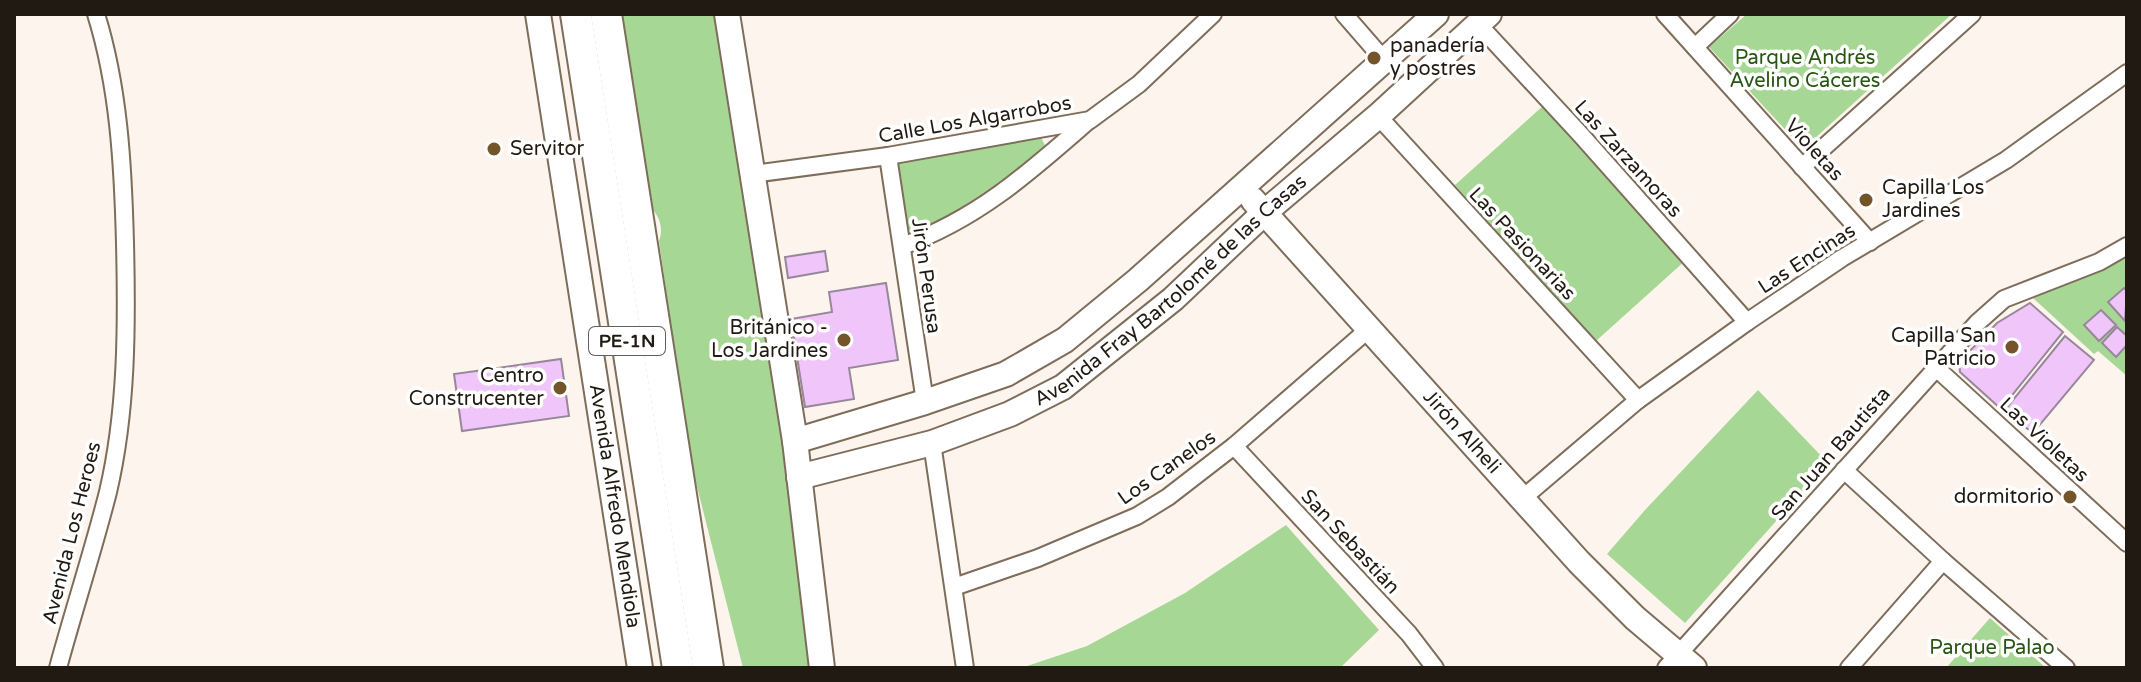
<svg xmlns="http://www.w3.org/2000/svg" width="2141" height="682" viewBox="0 0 2141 682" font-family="'Varela Round',sans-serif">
<rect width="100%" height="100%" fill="#fdf5ed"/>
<g fill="#a7d795">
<path d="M622 14H719L780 422 789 500 813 668H743L691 463 659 241C663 231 661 219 653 210Z"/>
<polygon points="1747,14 1952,14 1803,149 1709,47"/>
<polygon points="1544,105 1686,260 1596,341 1455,185"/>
<polygon points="1040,135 1047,150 923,233 911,232 905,226 898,164 902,162"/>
<polygon points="2127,258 2127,376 2098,351 2094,354 2033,298"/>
<polygon points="1758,390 1828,463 1685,623 1607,554 1645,510"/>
<polygon points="1286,525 1379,630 1340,668 1021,668 1087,646 1185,593"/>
<polygon points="1990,618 2046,668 1946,668"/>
</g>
<g fill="#f0c5f9" stroke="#97879b" stroke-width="2">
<polygon points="825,251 828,271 788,278 785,257"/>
<polygon points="886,283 898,360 849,368 854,399 805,407 791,319 832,312 829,292"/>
<polygon points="2124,288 2127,291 2125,321 2108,302"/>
<polygon points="2030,303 2063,332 2001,409 1960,372 1959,362 1997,323"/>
<polygon points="2101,310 2116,325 2099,341 2084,325"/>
<polygon points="2117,327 2127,336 2127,345 2116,357 2102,343"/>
<polygon points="2065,336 2094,360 2033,433 2004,411"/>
<polygon points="561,359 569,416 462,431 454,374"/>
</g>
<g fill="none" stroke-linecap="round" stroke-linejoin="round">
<defs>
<g id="street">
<polyline points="1344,14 1384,60"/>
<polyline points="1665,14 1870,242"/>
<polyline points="1478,24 1580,134 1747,322"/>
<polyline points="1695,47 1730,14"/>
<polyline points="1378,116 1638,400"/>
<polyline points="888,156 925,402"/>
<polyline points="1802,167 1972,14"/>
<polyline points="753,174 888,156 1090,120 1139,84 1213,14"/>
<path d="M902 246C976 220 1030 172 1088 121"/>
<polyline points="1934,366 2127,543"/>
<polyline points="932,443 965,668"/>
<polyline points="1234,446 1409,634 1435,668"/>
<polyline points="1844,470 1943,561 2066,668"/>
<polyline points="1523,498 1638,400 1747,322 1842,258 2006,160 2127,73"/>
<polyline points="954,587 1038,558 1137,516 1168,497 1234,446 1370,328"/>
<path d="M58 668C74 609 93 551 108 492 127 411 127 325 125 243 123 166 119 88 96 14"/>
<polyline points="1666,668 1977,323 2004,299 2099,262 2127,246"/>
<polyline points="1849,668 1943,561"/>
</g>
<g id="secondary">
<path id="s1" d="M538 14 640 668"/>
<polyline points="727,14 795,441 822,668"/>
<path id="s2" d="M1253 200 1579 562 1635 618 1694 668"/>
<polyline points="795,441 925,402 1006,374 1065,340 1138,280 1436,14"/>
<path id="s3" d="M799 477 932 443 1010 414 1063 387 1173 299 1265 212 1378 116 1489 14"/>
</g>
<g id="highway">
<polyline points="576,14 678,668"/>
<polyline points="606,14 708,668"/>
</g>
</defs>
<use href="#street" stroke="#7e6d5b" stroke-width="20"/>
<use href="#secondary" stroke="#7e6d5b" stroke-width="28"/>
<use href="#highway" stroke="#7e6d5b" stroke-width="34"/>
<use href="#street" stroke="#fff" stroke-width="16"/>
<use href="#secondary" stroke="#fff" stroke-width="24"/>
<use href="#highway" stroke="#fff" stroke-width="30"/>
</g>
<g fill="#74542a" stroke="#fff" stroke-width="3">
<circle cx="1374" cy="58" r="8"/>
<circle cx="494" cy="149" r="8"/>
<circle cx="1866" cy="200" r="8"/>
<circle cx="844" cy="340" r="8"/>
<circle cx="2012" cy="347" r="8"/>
<circle cx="560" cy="388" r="8"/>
<circle cx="2070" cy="497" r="8"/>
</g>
<g text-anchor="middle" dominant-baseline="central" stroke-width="7" stroke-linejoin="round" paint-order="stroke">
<rect fill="#fff" stroke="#645f5a" stroke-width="2" x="589" y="327" width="76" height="28" rx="6"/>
<g font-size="18" font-weight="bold" fill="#211a13">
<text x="627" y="341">PE-1N</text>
</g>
<g font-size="20" fill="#211a13" stroke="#fff" text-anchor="end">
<text x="1390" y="46" text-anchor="start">panadería<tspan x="1390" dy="23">y postres</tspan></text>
<text x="510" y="149" text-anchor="start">Servitor</text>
<text x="1882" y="188" text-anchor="start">Capilla Los<tspan x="1882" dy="23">Jardines</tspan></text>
<text x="828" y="328">Británico -<tspan x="828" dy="23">Los Jardines</tspan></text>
<text x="1996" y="336">Capilla San<tspan x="1996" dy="23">Patricio</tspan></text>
<text x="544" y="376">Centro<tspan x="544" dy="23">Construcenter</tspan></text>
<text x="2054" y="497">dormitorio</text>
</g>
<g font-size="20" fill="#285512" stroke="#fff">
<text x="1805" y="58">Parque Andrés<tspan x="1805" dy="23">Avelino Cáceres</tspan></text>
<text x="1992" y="648">Parque Palao</text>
</g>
<g font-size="20" fill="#211a13" stroke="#fff">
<text transform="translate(975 120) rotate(-10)">Calle Los Algarrobos</text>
<text transform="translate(1814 150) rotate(48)">Violetas</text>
<text transform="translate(1628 159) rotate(48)">Las Zarzamoras</text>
<text transform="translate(1522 244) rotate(47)">Las Pasionarias</text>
<text transform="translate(1807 259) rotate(-33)">Las Encinas</text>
<text transform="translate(926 276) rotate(82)">Jirón Perusa</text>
<text stroke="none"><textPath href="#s3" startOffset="424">Avenida Fray Bartolomé de las Casas</textPath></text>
<text stroke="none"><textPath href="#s2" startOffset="312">Jirón Alheli</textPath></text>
<text transform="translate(2044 440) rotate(43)">Las Violetas</text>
<text transform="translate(1831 454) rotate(-49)">San Juan Bautista</text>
<text transform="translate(1167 468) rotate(-35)">Los Canelos</text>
<text stroke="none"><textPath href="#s1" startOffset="498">Avenida Alfredo Mendiola</textPath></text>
<text transform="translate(72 533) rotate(-76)">Avenida Los Heroes</text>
<text transform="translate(1350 542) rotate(47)">San Sebastián</text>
</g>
</g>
<rect width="2141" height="682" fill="none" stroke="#211a13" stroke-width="32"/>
</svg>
